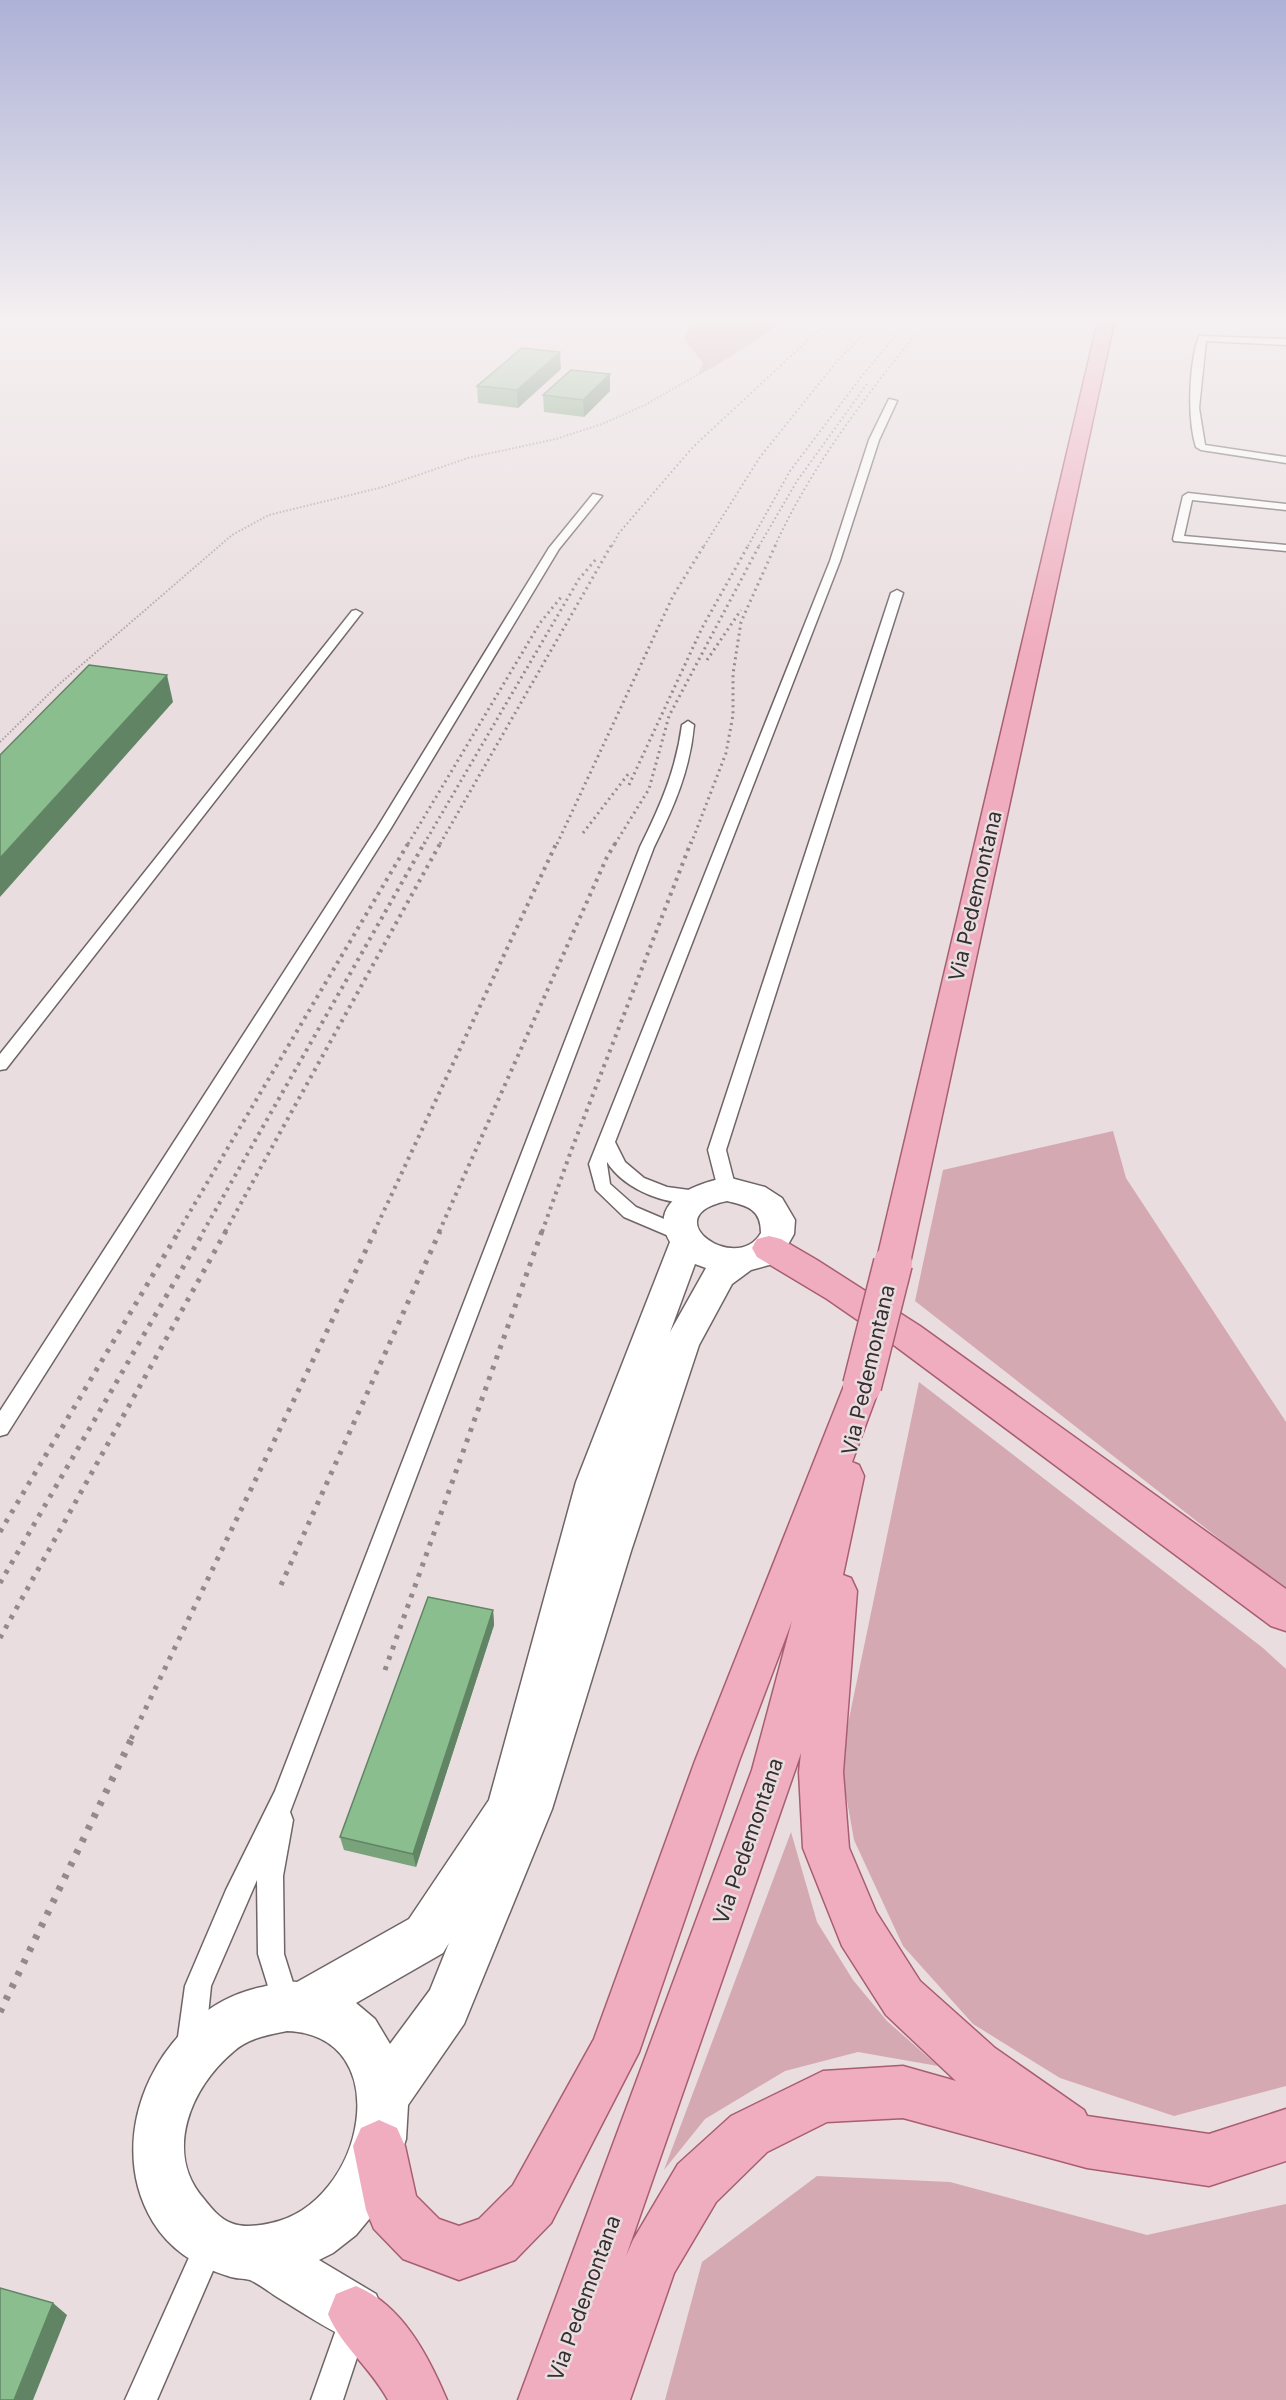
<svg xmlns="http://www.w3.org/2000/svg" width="1286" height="2400" viewBox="0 0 1286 2400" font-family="Inter,sans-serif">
<rect width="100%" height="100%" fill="#e9dddf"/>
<g fill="#d5a9b2">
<polygon points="704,317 792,317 714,367 698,374 703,363 684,339 686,333"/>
<polygon points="1113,1131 1126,1178 1286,1422 1286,1591 915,1301 943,1170"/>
<polygon points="919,1382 1263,1648 1286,1669 1286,2086 1174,2116 1060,2078 973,2024 903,1946 854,1840 840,1762"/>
<polygon points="791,1832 817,1922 853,1980 887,2021 938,2066 858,2052 785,2071 705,2119 664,2170"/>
<polygon points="817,2176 950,2182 1147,2235 1286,2204 1286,2400 665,2400 702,2262"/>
</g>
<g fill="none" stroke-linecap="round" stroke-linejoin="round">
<defs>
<g id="service">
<path d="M1199 336 1286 339V345L1206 341 1199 408 1205 445 1286 457V463L1201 450 1196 447C1187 419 1189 364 1199 336Z"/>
<path d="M889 399 897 401 879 440 840 561 615 1142 625 1162 644 1178 667 1187 704 1192 707 1196 704 1200C673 1210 624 1190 607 1162V1164L610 1184 636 1207 690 1230 692 1235 690 1240 683 1242 624 1217 596 1190 589 1164 830 561 869 440Z"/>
<polygon points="1188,493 1286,504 1286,510 1192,500 1184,536 1286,545 1286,551 1174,541 1173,539 1183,496"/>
<polygon points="593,494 602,496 559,549 391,828 7,1434 0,1436 0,1411 377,828 549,548"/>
<polygon points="897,590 903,593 726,1150 736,1189 733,1193 727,1195 721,1193 718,1189 708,1150 891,593"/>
<polygon points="356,610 362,613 360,615 6,1069 0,1070 0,1054 352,611"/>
<path d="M688 721 694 725C690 770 674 807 654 847L290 1812 293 1820 283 1876 284 1954 300 2005 297 2015 287 2018 277 2015 258 1954 257 1880 211 1986 205 2044 201 2054 191 2058 181 2054 177 2044 185 1986 226 1890 275 1791 640 847C660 807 676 770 682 725Z"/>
<polygon points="210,2228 220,2233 225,2243 157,2400 125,2400 200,2233"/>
<polygon points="354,2306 365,2310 369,2321 343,2400 311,2400 343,2310"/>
</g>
<path id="minor" d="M727 1177 765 1187 782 1198 795 1220 794 1234 782 1255 769 1265 751 1270 732 1284 699 1345 631 1551 552 1809 464 2024 408 2105 406 2139 397 2167 375 2212 356 2235 333 2253 319 2260 376 2294 384 2314 376 2334 356 2342C328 2330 303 2313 277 2297 269 2292 259 2284 250 2280 244 2278 235 2279 228 2276 198 2267 170 2250 153 2222 99 2133 163 2007 262 1987 274 1984 285 1981 297 1982L409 1919 489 1800 576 1482 670 1242C646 1200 696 1184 727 1177ZM727 1201C748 1206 761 1209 761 1233 736 1276 653 1216 727 1201ZM695 1264 706 1268 670 1332ZM449 1943 430 1990 390 2044 375 2019 356 2003 443 1953ZM287 2031C399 2035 365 2204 271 2223 258 2226 243 2228 231 2223 219 2218 211 2208 204 2199 163 2153 191 2087 233 2052 248 2038 268 2035 287 2031Z"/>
<g id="primary">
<polygon points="1099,317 1115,317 910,1263 905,1272 893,1276 881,1272 876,1263"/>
<polygon points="769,1236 781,1239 817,1260 920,1326 1286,1589 1286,1631 1271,1626 895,1346 827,1299 757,1257 752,1248 757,1239"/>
<path d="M862 1372 875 1376 880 1386 852 1462 859 1465 864 1476 843 1575 851 1578 857 1591 843 1772 849 1848 876 1912 920 1981 995 2048 1084 2110 1087 2116 1209 2134 1286 2109V2161L1209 2186 1087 2168 903 2118 827 2122 767 2152 716 2202 674 2273 630 2400H518L752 1770 792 1621 739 1761 639 2052 551 2223 515 2260 459 2280 403 2259 374 2229 366 2210 353 2146 361 2128 379 2120 397 2128 405 2146 416 2196 439 2219 459 2226 479 2219 513 2185 594 2039 695 1761 844 1386 849 1376ZM801 1753 799 1772 803 1848 842 1946 886 2015 956 2081 903 2066 823 2071 731 2116 678 2164 633 2240 626 2256Z"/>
<path d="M356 2286C402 2305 428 2355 447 2400H388C371 2368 341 2346 328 2314L336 2294Z"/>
</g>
</defs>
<use href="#service" stroke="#6f6567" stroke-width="3"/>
<use href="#minor" stroke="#6f6567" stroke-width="3"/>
<use href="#primary" stroke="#a85e71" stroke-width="3"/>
<polyline stroke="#a9a0a2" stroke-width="2" stroke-dasharray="1.5 2" stroke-linecap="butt" points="0,742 57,686 232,535 269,515 383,487 468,458 556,439 602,424 645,405 706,370 707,364 689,340 689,331 704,317"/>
<use href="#service" fill="#fff" fill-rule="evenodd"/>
<use href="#minor" fill="#fff" fill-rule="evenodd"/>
<use href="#primary" fill="#f0adbf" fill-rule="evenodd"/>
<g stroke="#928a8b" stroke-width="2" stroke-dasharray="1.5 3" stroke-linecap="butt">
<polyline points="612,546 619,533 693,447 833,317"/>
<polyline points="704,546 760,457 838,360 881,317"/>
<polyline points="748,546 790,471 865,372 912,317"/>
<polyline points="759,546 797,481 867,384"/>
<path d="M775 546C811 465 874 385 930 317"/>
</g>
<g stroke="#928a8b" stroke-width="3" stroke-dasharray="2 4" stroke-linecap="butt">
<polyline points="707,660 741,610"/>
<polyline points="629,785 702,628 749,544"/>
<polyline points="583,833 629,773"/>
<polyline points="408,844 540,623 562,596"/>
<polyline points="424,844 579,579 597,558"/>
<polyline points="440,844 612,544"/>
<polyline points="557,844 673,596 705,544"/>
<polyline points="615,844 649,789 669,716 760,544"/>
<polyline points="691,844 726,753 733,715 733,674 741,622 776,544"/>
</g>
<g stroke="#928a8b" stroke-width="4" stroke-dasharray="3 5" stroke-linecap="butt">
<polyline points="178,1232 409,842"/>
<polyline points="203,1232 425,842"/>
<polyline points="225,1232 441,842"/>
<polyline points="374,1232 557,842"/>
<polyline points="439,1232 607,857 616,842"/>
<polyline points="542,1232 571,1151 691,842"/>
</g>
<g stroke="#928a8b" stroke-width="5" stroke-dasharray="4 7" stroke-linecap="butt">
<polyline points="0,1532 179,1231"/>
<polyline points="0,1583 204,1231"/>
<polyline points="281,1585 440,1231"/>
<polyline points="0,1638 226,1231"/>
<polyline points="385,1670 542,1231"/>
<polyline points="131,1739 375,1231"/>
</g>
<polyline stroke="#928a8b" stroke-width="7" stroke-dasharray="4.5 9" stroke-linecap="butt" points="0,2012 132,1738"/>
<defs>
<polyline id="primary-bridge" points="862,1386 893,1263"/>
</defs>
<use href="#primary-bridge" stroke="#a85e71" stroke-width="41" stroke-linecap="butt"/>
<use href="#primary-bridge" stroke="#f0adbf" stroke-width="38"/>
</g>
<g fill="#78a37b">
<polygon points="561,369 518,408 478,403 477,386"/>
<polygon points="610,391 584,417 544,412 543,395"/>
<polygon points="493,1610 494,1625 416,1867 344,1850 340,1837"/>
</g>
<g fill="#618564">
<polygon points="560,352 561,369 518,408 517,390"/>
<polygon points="610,374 610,391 584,417 583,400"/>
<polygon points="167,675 173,702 0,897 0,858"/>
<polygon points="493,1610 494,1625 416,1867 413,1854"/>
<polygon points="53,2303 67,2315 33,2400 14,2400"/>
</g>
<g fill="#8bbe8f" stroke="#618564" stroke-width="1.5">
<polygon points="522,348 560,352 517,390 477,386"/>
<polygon points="571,370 610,374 583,400 543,395"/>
<polygon points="89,665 167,675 0,858 0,755"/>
<polygon points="428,1597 493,1610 413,1854 340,1837"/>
<polygon points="0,2288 53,2303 14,2400 0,2400"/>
</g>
<linearGradient id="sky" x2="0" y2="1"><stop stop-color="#adb1d6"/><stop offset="0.49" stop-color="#f5f0f1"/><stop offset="1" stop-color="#f5f0f1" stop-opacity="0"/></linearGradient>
<rect width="1286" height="653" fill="url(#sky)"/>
<g text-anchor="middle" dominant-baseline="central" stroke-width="5" stroke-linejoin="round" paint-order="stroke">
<g font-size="21" fill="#343031" stroke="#e9dddf">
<text transform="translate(975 896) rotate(-77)">Via Pedemontana</text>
<text transform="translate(868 1370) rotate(-77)">Via Pedemontana</text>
<text transform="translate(748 1841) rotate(-71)">Via Pedemontana</text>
<text transform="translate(584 2298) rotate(-70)">Via Pedemontana</text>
</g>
</g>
</svg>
